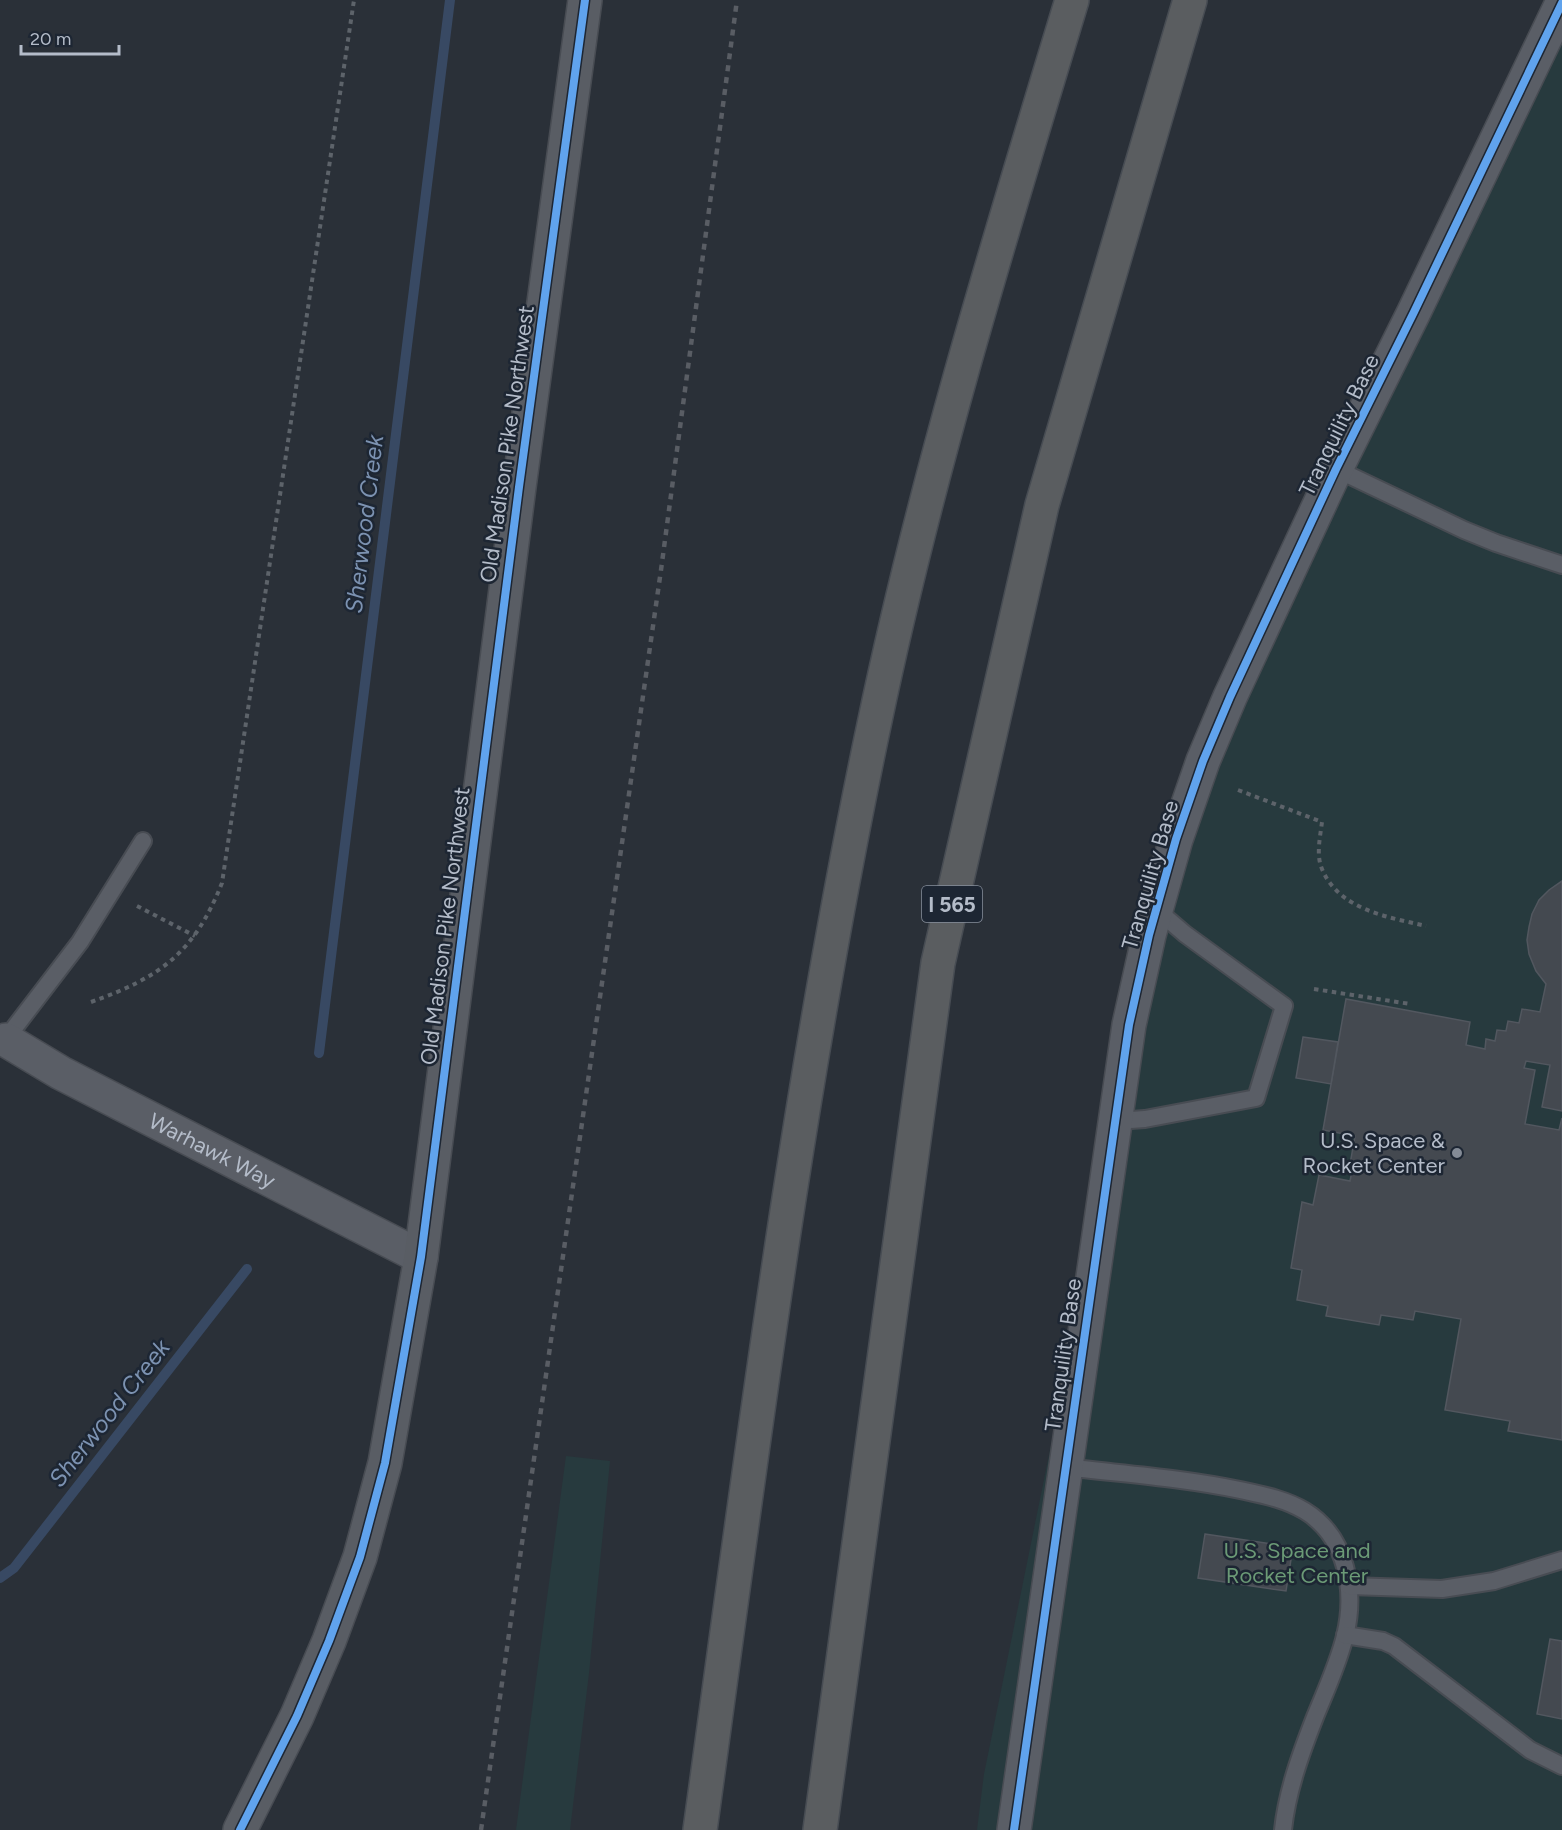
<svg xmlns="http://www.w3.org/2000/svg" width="1562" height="1830" viewBox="0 0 1562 1830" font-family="Figtree,sans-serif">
<rect width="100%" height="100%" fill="#2a3038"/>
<g fill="#273a3e">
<polygon points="1562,0 1562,1830 977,1830 984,1774 1169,866"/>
<polygon points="566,1456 610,1461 589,1673 570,1830 516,1830"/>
</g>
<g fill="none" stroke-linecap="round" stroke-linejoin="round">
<g stroke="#384963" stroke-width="10">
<polyline points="319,1053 450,0"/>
<polyline points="0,1578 14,1568 247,1269"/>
</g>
</g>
<g fill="#444950" stroke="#52575f" stroke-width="1.5">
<polygon points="1562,881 1562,1111 1542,1107 1550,1065 1526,1061 1524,1068 1535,1070 1525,1124 1559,1130 1562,1118 1562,1440 1508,1431 1510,1421 1445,1410 1461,1319 1415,1311 1413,1320 1381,1315 1379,1325 1326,1316 1328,1306 1297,1300 1302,1270 1291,1268 1302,1202 1313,1205 1319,1175 1350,1181 1352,1171 1349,1170 1355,1136 1323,1130 1346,999 1470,1022 1466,1045 1485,1049 1486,1039 1495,1041 1497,1030 1506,1031 1508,1021 1519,1023 1522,1009 1540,1012 1546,984 1536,971 1529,954 1527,940 1529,927 1532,914 1539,900 1549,890"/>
<polygon points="1303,1037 1338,1042 1331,1084 1296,1078"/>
<polygon points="1205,1534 1293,1547 1286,1591 1198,1578"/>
<polygon points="1550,1639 1562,1641 1562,1719 1537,1714"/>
</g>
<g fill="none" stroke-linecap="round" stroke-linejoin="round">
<defs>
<g id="service">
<polyline points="1336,469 1464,530 1496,543 1562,565"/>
<polyline points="2,1044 80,942 143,841"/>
<polyline points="1116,1121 1145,1119 1256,1098 1284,1006 1185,934 1157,910"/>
<path d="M1065 1467C1123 1474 1183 1478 1240 1490 1263 1495 1285 1499 1305 1511 1347 1537 1356 1591 1345 1636 1338 1664 1326 1690 1315 1717 1301 1753 1287 1791 1283 1830"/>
<polyline points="1349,1586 1442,1589 1494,1581 1562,1560"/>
<polyline points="1345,1635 1383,1641 1394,1646 1530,1750 1562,1766"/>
</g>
<g id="minor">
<path id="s1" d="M6 1040 61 1073 421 1257"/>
<polyline points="1014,1830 1129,1025 1149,935 1176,839 1203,761 1230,697 1336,469 1414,312 1562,3"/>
</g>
<polyline id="secondary" points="240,1830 297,1716 329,1641 360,1557 385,1463 421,1257 519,487 585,0"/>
<g id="motorway">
<path d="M700 1830C751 1461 797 1090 874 725 925 480 999 240 1072 0"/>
<polyline points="820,1830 938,963 1042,505 1190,0"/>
</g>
</defs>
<use href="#service" stroke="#484c53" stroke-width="20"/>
<use href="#minor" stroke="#484c53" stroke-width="36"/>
<use href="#secondary" stroke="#484c53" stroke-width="36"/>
<use href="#motorway" stroke="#474c53" stroke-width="36"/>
<g stroke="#5d636a" stroke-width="4" stroke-dasharray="4.5 4.5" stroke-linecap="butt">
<path d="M1238 790 1322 822C1320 838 1316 855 1322 869 1339 910 1388 917 1426 926"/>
<polyline points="137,906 195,936"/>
<polyline points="1314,989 1410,1004"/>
<path d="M91 1002C161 977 194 953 222 883L354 0"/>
</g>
<use href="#service" stroke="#5a5e66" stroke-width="16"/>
<use href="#minor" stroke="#5a5e66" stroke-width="33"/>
<use href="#secondary" stroke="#595d64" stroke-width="33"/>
<use href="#motorway" stroke="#5a5d60" stroke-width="33"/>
<polyline stroke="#595d64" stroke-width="4.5" stroke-dasharray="6 6" stroke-linecap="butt" points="481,1830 661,570 737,0"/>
<defs>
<g id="cycleway">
<polyline points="240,1830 297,1716 329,1641 360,1557 385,1463 421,1257 519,487 585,0"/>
<polyline points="1014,1830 1129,1025 1149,935 1176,839 1203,761 1230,697 1336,469 1414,312 1562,3"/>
</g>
</defs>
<use href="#cycleway" stroke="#1d2633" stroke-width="11"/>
<use href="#cycleway" stroke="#60a3ed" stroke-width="8"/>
</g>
<circle fill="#848b96" stroke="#1d2633" stroke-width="2" cx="1457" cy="1153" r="6"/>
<g text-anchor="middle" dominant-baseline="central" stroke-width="5" stroke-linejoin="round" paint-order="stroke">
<rect fill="#1d2633" stroke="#878f9c" stroke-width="1.5" x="922" y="886" width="60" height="36" rx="4.5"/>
<g font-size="21" font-weight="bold" fill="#b4bcc9">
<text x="952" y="904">I 565</text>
</g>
<g font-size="22" fill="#b4bcc9" stroke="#1d2633">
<text transform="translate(1339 425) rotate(-64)">Tranquility Base</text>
<text transform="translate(507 444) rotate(-82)">Old Madison Pike Northwest</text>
<text transform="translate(1150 875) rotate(-74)">Tranquility Base</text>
<text transform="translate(445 926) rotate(-83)">Old Madison Pike Northwest</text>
<text stroke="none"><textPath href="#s1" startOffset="234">Warhawk Way</textPath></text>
<text transform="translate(1063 1355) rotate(-82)">Tranquility Base</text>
</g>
<g font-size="22" fill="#b4bcc9" stroke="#1d2633" text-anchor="end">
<text x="1445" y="1140">U.S. Space &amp;<tspan x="1445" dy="25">Rocket Center</tspan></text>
</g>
<g font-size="22" fill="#6b9a76" stroke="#1d2633">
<text x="1297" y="1550">U.S. Space and<tspan x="1297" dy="25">Rocket Center</tspan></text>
</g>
<g font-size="24" font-style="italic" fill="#7c92b1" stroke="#1d2633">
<text transform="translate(364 524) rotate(-83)">Sherwood Creek</text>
<text transform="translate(109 1413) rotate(-52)">Sherwood Creek</text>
</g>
</g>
<path d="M21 45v9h98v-9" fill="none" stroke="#b4bcc9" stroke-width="3"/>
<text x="30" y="45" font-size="18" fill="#b4bcc9" stroke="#1d2633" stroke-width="4.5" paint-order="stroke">20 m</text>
</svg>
